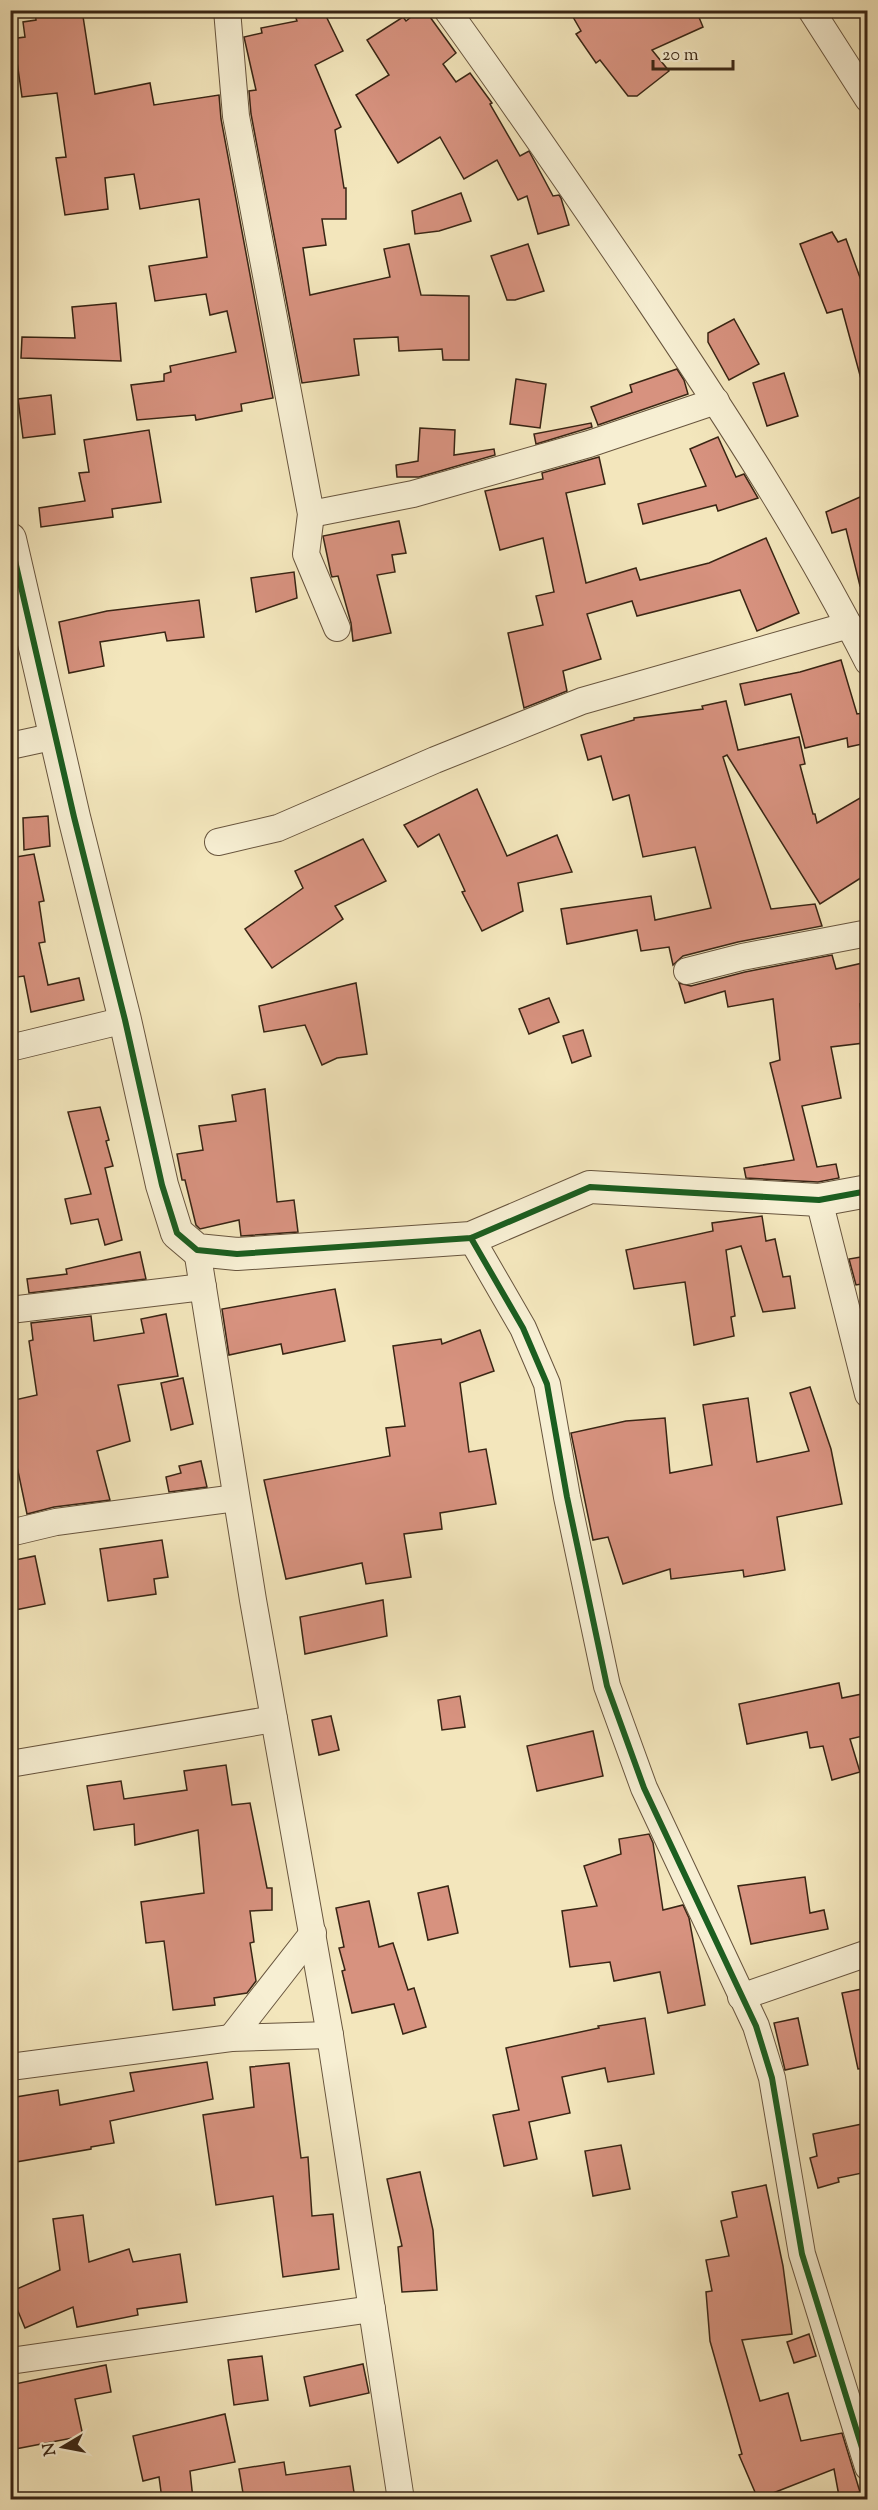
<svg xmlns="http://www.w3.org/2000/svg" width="878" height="2510" viewBox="0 0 878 2510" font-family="'Sorts Mill Goudy',serif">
<rect width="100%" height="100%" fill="#f3e6bc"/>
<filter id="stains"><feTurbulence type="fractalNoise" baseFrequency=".00333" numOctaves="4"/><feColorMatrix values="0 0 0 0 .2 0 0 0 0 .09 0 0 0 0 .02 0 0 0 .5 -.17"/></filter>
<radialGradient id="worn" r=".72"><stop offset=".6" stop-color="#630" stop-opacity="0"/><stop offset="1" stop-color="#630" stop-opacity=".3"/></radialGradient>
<g fill="#d7927f" stroke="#392514" stroke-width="1.5">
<polygon points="35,10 82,10 95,94 150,83 154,105 219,95 221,119 273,398 241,404 242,411 196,420 195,415 137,420 131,385 164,381 164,374 171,372 170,366 236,352 227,311 210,315 206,294 155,301 149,266 207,257 199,199 140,209 134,174 105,178 108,209 65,215 56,158 66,157 57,93 22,97 17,62 12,63 10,39 25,37 23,22 36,20"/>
<polygon points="293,10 323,10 343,51 315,65 341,127 335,130 344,188 346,188 346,219 322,219 326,245 303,248 310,295 390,277 384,249 409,244 421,295 469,296 469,360 443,360 442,349 399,351 398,337 354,339 359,375 302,383 251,114 249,91 256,90 244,37 262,33 261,28 297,21"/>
<polygon points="420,10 425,10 456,53 443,64 456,82 470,73 492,103 490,104 520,156 529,151 553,196 559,195 561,198 569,225 538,234 527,196 518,200 497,160 464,179 440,137 398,163 356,95 389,75 367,40 403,17 406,21"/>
<polygon points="569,10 696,10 703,27 652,50 669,71 637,96 628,96 600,60 596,63 576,34 581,31"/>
<polygon points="461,193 471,221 439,231 415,234 412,211"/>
<polygon points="832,232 838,242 846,239 862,283 867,281 867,378 861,379 842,309 827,313 800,244"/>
<polygon points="528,244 544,291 515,300 507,300 491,256"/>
<polygon points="116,303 121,361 21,358 22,337 75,338 72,307"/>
<polygon points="734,319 759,364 729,380 708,342 708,333"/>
<polygon points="677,369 684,380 688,394 598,425 591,407 632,392 630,385"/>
<polygon points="784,373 798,416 767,426 753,383"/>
<polygon points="516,379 546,384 540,428 510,424"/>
<polygon points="51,395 55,434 23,438 18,399"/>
<polygon points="591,423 592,427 536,444 534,434"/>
<polygon points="420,428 455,430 454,455 494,449 495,455 419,477 397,477 396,465 418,461"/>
<polygon points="149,430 161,502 112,509 113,517 41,527 39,508 85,501 79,473 89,472 84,440"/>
<polygon points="718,437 736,477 744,474 758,498 718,511 716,505 643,524 638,504 706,486 690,449"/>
<polygon points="599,457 605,484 566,493 586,583 636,568 640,580 709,563 766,538 799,613 757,631 740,590 637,616 632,601 587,614 601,659 563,671 567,691 524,708 508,633 543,625 536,596 554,592 543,538 500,550 485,491 543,479 542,473"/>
<polygon points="867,494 867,585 860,586 846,529 832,533 826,512"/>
<polygon points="399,521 406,553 392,555 395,572 377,575 391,633 353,641 351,623 338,576 332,577 331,574 323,536"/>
<polygon points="294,572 297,598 256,612 251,578"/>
<polygon points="199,600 204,637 167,641 165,632 100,642 104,666 69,673 59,622 107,611"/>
<polygon points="841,660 857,714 863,713 867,743 848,747 847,738 805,748 791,694 745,705 740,684 800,672"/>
<polygon points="726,701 738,750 799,737 805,764 800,765 813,814 815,814 817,823 867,794 867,874 820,904 727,755 723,757 771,909 815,904 822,926 738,942 683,956 673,965 669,947 641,951 637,930 567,944 561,909 651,896 655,920 711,908 695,847 643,857 629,795 613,800 601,756 588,760 581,735 634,720 634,718 703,709 702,706"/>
<polygon points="477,789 507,856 557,835 572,872 518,883 523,911 482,931 462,892 465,891 439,834 418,847 404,825"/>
<polygon points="48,816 50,846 24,850 23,818"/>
<polygon points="363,839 386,881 335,906 343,919 272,968 245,929 303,888 295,871"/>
<polygon points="34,854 44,901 39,902 45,942 39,943 48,985 79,978 84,1000 31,1012 24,976 10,978 10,858"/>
<polygon points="832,955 836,969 867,962 867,1003 860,1004 864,1043 831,1047 841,1098 802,1106 817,1167 836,1164 839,1178 818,1182 746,1178 744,1168 794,1160 770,1063 780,1060 773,999 728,1007 725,991 685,1003 679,983 691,986 745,972"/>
<polygon points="356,983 367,1054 337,1058 322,1065 305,1025 264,1032 259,1006"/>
<polygon points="549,998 559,1022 529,1034 519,1009"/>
<polygon points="583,1030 591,1056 572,1063 563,1036"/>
<polygon points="265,1089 277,1202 294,1200 298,1232 241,1236 239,1220 200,1229 196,1225 185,1180 182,1180 177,1154 203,1150 199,1126 236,1121 232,1095"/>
<polygon points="100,1107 109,1140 106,1141 113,1166 105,1168 122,1240 105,1245 98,1219 71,1224 65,1199 91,1194 68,1112"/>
<polygon points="762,1216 766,1241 775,1239 783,1277 790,1276 795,1308 763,1312 741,1246 726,1250 735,1316 731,1317 734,1336 694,1345 685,1282 634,1289 626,1250 713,1231 712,1223"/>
<polygon points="140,1252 146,1279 29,1293 27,1279 67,1274 66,1269"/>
<polygon points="867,1256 867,1283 856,1285 849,1259"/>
<polygon points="335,1289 345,1341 283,1354 281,1344 229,1355 222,1309"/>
<polygon points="166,1314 178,1376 118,1385 130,1441 97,1451 110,1500 54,1507 27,1514 10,1433 10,1401 37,1395 29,1341 33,1340 31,1323 91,1316 94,1341 144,1333 141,1319"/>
<polygon points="480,1330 494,1371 460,1383 469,1452 486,1449 496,1504 440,1513 442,1529 404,1534 411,1577 366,1584 362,1563 286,1579 264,1480 390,1456 386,1428 405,1426 393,1346 441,1339 442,1344"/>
<polygon points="183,1378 193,1424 171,1430 161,1383"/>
<polygon points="810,1387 831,1449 842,1504 777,1517 785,1570 744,1577 743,1570 671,1579 670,1569 623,1584 608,1537 593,1540 571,1433 626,1421 665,1418 670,1473 712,1465 703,1405 748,1398 757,1462 809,1451 790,1393"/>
<polygon points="201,1461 207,1487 169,1492 166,1477 181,1473 179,1466"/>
<polygon points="162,1540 168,1577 154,1579 156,1594 108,1601 100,1549"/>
<polygon points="35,1556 45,1604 10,1611 10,1561"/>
<polygon points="383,1600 387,1636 305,1654 300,1617"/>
<polygon points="839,1683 842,1698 867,1693 867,1735 850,1739 860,1772 832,1780 823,1746 810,1748 807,1732 747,1744 739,1704"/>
<polygon points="460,1696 465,1727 442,1730 438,1700"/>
<polygon points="331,1716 339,1750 319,1755 312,1720"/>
<polygon points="593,1731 603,1776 537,1791 527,1746"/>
<polygon points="226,1765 232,1805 250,1803 267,1888 272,1888 272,1910 250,1911 254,1942 250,1943 256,1981 247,1993 214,1998 215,2005 173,2010 164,1941 146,1943 141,1902 204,1893 198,1830 135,1845 134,1824 94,1830 87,1786 121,1781 124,1799 187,1790 184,1771"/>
<polygon points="649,1834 653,1843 663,1910 683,1905 689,1918 705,2005 668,2013 660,1972 614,1981 610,1962 570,1967 562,1911 597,1906 584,1866 621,1854 619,1839"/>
<polygon points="805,1877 810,1913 824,1910 828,1929 751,1944 738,1886"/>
<polygon points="448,1886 458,1933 428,1940 418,1893"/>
<polygon points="369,1901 379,1947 393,1943 408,1990 414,1988 426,2027 403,2034 394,2004 352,2013 342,1971 345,1970 339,1948 344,1947 336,1908"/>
<polygon points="867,1988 867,2068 858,2069 842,1993"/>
<polygon points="645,2018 654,2074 608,2082 605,2068 562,2077 570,2113 529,2122 537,2159 504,2166 493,2115 519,2110 506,2048 599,2028 598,2026"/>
<polygon points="798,2018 808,2065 785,2070 774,2023"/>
<polygon points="207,2062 213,2099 110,2121 114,2143 91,2147 91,2149 10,2163 10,2098 58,2090 60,2105 134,2091 130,2073"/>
<polygon points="289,2063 301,2158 308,2157 312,2216 333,2214 339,2269 283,2277 273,2196 216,2205 203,2115 254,2107 250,2067"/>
<polygon points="867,2123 867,2172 838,2178 839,2182 818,2188 810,2158 817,2156 813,2134"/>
<polygon points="621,2145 630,2189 593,2196 585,2151"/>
<polygon points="420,2172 433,2230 437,2290 402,2292 398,2247 402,2246 387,2179"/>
<polygon points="766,2185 783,2266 792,2334 742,2340 760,2401 788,2393 801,2441 842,2433 860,2492 839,2496 834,2469 758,2499 739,2455 742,2454 710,2341 706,2292 712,2291 706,2260 729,2256 721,2221 737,2217 732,2192"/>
<polygon points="83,2215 89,2262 129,2249 133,2262 180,2254 187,2302 137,2309 138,2315 77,2327 73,2307 25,2328 10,2292 60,2270 53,2219"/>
<polygon points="809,2334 816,2356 794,2363 787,2342"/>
<polygon points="262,2356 268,2400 234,2405 228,2360"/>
<polygon points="363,2364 369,2393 310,2406 304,2377"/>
<polygon points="106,2365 111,2392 75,2399 83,2436 10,2450 10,2385"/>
<polygon points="225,2414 235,2462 190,2471 193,2499 162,2499 159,2477 143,2481 133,2436"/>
<polygon points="284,2462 286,2475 350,2466 355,2499 244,2499 239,2469"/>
</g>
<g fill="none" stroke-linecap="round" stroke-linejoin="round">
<defs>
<g id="minor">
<polyline points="227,10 236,116 311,514 306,554 337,628"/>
<path d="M447 10C516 105 581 201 647 298 727 417 803 534 868 662"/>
<polyline points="811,10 868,99"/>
<polyline points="311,514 413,494 589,444 716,401"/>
<polyline points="10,746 56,736"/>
<polyline points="218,842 278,828 435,760 582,701 849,625"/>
<polyline points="687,971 742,957 868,933"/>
<polyline points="10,1048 125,1020"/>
<polyline points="819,1200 868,1394"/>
<polyline points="471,1238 523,1328 547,1384 567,1497 607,1686 644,1788 756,2026 772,2078 802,2254 868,2467"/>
<polyline points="197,1250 253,1600 330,2035 401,2500"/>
<polyline points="10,1310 203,1287"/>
<polyline points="10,1533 56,1522 236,1498"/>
<polyline points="10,1764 274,1719"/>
<polyline points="741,1997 868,1953"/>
<polyline points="231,2038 313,1933"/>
<polyline points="10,2067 231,2038 330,2035"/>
<polyline points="10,2361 372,2309"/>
</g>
<polyline id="tertiary" points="10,539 74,817 125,1020 162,1185 177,1233 197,1250 237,1254 471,1238 590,1187 819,1200 868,1191"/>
</defs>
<use href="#minor" stroke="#68553e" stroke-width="28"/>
<use href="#tertiary" stroke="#68553e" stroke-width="34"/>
<use href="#minor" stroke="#f7efd3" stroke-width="26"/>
<use href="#tertiary" stroke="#f7efd3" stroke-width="32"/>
<defs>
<g id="cycleway">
<polyline points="10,539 74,817 125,1020 162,1185 177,1233 197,1250 237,1254 471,1238 590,1187 819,1200 868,1191"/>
<polyline points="471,1238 523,1328 547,1384 567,1497 607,1686 644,1788 756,2026 772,2078 802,2254 868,2467"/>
</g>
</defs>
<use href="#cycleway" stroke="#f7efd3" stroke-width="10"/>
<use href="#cycleway" stroke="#1b5e20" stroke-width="6"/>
</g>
<rect width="878" height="2510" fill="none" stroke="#f3e6bc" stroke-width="36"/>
<rect x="12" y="12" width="854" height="2486" fill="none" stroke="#392514" stroke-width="3"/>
<rect x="18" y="18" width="842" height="2474" fill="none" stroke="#392514" stroke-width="1.5"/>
<g transform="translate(63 2447) rotate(260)" stroke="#f7efd3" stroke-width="4.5" paint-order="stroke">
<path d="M0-4.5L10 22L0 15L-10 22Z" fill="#392514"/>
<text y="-9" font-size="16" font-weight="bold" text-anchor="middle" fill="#392514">N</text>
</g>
<path d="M653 60v9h80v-9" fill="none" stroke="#392514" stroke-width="3"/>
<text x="662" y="60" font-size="18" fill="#392514" stroke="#f7efd3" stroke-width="4.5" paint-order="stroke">20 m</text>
<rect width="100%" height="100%" filter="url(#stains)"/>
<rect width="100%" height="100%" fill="url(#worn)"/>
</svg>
